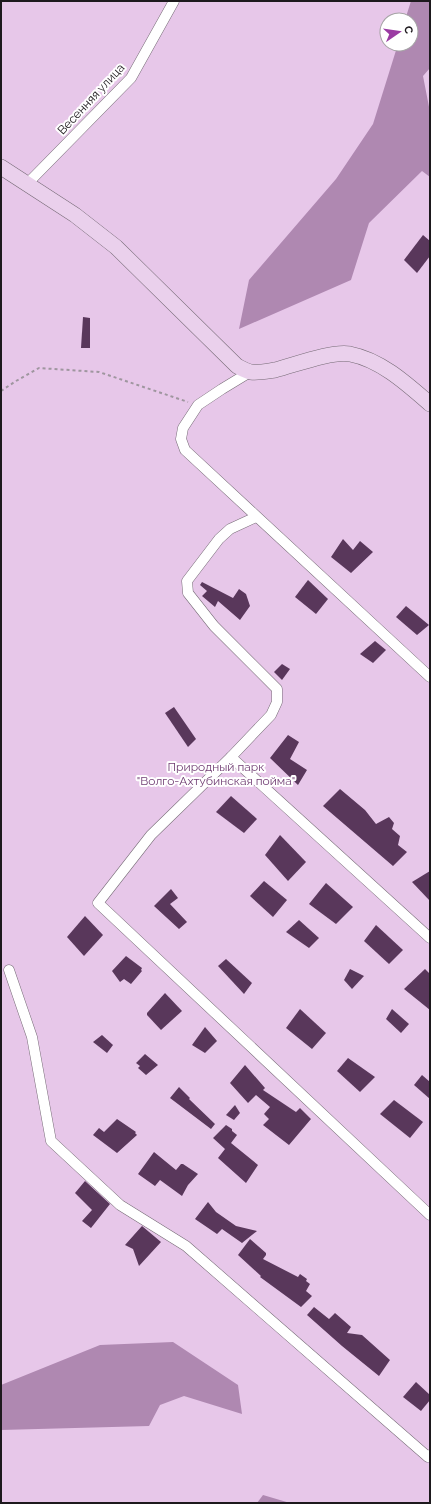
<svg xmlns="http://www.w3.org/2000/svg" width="431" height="1504" viewBox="0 0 431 1504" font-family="Raleway,sans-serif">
<rect width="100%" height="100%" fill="#f1e5f1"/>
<path fill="#e7c7e9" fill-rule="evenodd" d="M1 1H430V1503H1ZM387 20H411V44H387Z"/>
<g fill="#af88b1">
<polygon points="411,1 430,1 430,68 423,76 430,112 430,177 422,171 369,223 351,280 239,329 249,280 336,179 373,124 398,44 411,44 411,20 405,20"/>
<polygon points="173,1342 238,1385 242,1414 184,1396 160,1405 149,1426 1,1430 1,1385 100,1345"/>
<polygon points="263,1495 290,1503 257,1503"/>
</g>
<g fill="#59375b">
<polygon points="423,235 430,241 430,256 417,273 404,260"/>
<polygon points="83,317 90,318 90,348 81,348"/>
<polygon points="343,539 353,550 360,541 373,552 351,573 331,557"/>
<polygon points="308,580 328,599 316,614 295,597"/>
<polygon points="202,582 233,598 239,589 246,594 250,606 240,620 218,601 215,607 202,596 207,591 200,585"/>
<polygon points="406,606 429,625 417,635 396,617"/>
<polygon points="375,641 386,650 373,663 360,654"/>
<polygon points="282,664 290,669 282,680 274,672"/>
<polygon points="174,707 196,739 188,747 165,713"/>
<polygon points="288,735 299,742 290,759 307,770 298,785 270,758"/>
<polygon points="340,789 365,810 376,824 389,817 394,823 392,829 400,836 398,845 407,852 393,866 323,806"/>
<polygon points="231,796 257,819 244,833 216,812"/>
<polygon points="280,835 306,862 288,881 265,855"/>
<polygon points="430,871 430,901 412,882"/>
<polygon points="264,881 287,900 273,917 250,896"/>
<polygon points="326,883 353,907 336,924 309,904"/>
<polygon points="171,889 178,898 170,904 187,922 179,929 154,906"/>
<polygon points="85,916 103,935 84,956 67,937"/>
<polygon points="299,920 319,938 309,948 286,932"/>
<polygon points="376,925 403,950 389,964 364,941"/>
<polygon points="126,956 142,968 141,970 142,971 131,984 124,979 120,982 112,971"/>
<polygon points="226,959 252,983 244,994 218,966"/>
<polygon points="350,969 364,976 352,989 344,980"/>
<polygon points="425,969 430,974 430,1010 404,989"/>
<polygon points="165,993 182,1011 161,1030 147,1015 147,1013"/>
<polygon points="300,1009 326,1033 312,1049 286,1028"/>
<polygon points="392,1009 409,1024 401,1033 386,1019"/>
<polygon points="205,1027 217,1041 205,1053 192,1045"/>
<polygon points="102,1035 113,1045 107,1053 93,1042"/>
<polygon points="145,1054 158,1065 146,1075 138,1068 140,1066 136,1063"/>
<polygon points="348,1058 375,1077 360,1092 337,1071"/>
<polygon points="245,1065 265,1088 263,1090 296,1112 300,1108 311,1119 289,1145 263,1125 269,1119 264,1114 270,1107 256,1095 248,1103 230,1083"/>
<polygon points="422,1075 430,1082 430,1099 414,1085"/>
<polygon points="179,1087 190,1098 189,1099 215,1124 211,1129 170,1098"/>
<polygon points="394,1100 423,1122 410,1138 380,1114"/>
<polygon points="235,1105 240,1113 234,1120 226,1115"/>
<polygon points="117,1119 136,1132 135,1133 137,1135 117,1153 93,1135 99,1128 104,1132"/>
<polygon points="226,1125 232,1129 232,1131 237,1135 231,1143 258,1165 246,1183 218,1158 225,1149 213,1138"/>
<polygon points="154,1152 176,1170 181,1164 183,1164 198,1174 188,1185 182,1196 160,1180 155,1186 138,1174"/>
<polygon points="85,1181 110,1204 91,1228 82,1221 92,1210 75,1193"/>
<polygon points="208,1202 216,1212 236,1226 257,1231 242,1243 222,1229 217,1234 195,1219"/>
<polygon points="142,1226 161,1242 139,1266 133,1249 125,1245"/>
<polygon points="250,1239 266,1253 266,1255 263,1259 298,1277 300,1274 307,1279 306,1281 310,1284 306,1291 312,1296 301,1307 260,1277 261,1276 238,1255"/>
<polygon points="314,1307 329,1319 335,1313 351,1327 347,1333 362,1335 390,1360 379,1376 342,1346 307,1315"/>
<polygon points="416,1382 430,1395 430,1400 421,1411 403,1397"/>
</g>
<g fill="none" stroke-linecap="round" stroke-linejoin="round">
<defs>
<g id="street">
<polyline points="27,184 131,78 174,1"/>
<polyline points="250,372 222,389 198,405 183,428 181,439 185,450 430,677"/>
<polyline points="256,517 230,529 219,539 187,581 188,593 214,626 277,689 277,702 271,715 231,757 151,835 98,903 430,1215"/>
<polyline points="231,757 430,938"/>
<polyline points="9,970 32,1037 51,1141 120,1205 186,1246 428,1457 430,1455"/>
</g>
<path id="secondary" d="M1 167 75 215 116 247 237 366C241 368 246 371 251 372 258 373 268 371 275 370 295 365 330 351 350 354 381 360 407 384 430 404"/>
</defs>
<use href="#street" stroke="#766b76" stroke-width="11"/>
<use href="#secondary" stroke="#766b76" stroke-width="16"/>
<polyline stroke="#9f969f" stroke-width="2" stroke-dasharray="3 3" stroke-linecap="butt" points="1,391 16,381 39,368 99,372 188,402"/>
<use href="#street" stroke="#fff" stroke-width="10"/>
<use href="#secondary" stroke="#ead0ec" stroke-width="15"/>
</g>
<g text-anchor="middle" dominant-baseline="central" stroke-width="4" stroke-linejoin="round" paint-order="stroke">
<g font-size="12" fill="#1d191d" stroke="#fff">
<text transform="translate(91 99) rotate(-47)">Весенняя улица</text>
</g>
<g font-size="12" fill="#703d73" stroke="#fff">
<text x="216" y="767">Природный парк<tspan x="216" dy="14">"Волго-Ахтубинская пойма"</tspan></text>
</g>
</g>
<rect width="431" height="1504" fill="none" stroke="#1d191d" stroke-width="4"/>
<g transform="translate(399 32) rotate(77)"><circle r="19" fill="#ffffff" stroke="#a5a3a5"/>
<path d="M0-3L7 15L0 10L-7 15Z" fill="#9b3ba3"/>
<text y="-6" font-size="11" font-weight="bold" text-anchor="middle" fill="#1d191d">С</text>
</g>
</svg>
